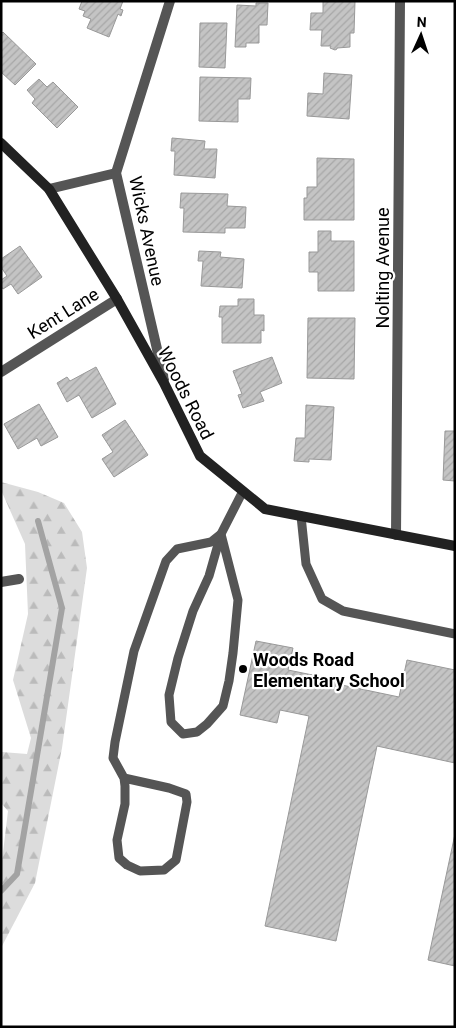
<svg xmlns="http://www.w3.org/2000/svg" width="456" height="1028" viewBox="0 0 456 1028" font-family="Roboto,sans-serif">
<defs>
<pattern id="forest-firs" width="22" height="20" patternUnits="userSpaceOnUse" patternTransform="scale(1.25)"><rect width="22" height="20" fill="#dcdcdc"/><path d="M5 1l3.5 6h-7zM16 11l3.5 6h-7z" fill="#bbb"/></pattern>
<pattern id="building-hatch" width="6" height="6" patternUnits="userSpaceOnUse" patternTransform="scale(1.25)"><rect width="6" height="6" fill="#c4c4c4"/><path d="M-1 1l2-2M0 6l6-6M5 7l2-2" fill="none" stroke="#a7a7a7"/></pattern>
</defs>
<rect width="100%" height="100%" fill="#fff"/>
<polygon fill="url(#forest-firs)" points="1,482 38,492 64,503 82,532 87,568 62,748 35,883 1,948 1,869 8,811 1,803 1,754 2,752 27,754 31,738 13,680 28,614 25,544 1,490"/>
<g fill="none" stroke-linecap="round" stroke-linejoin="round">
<polyline stroke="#a3a3a3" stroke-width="6" points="1,891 17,874 62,608 38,521"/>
</g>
<g fill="url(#building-hatch)" stroke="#999">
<polygon points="82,1 123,1 120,9 123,10 121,16 118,14 109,37 87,28 91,19 83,16 85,11 79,9"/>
<polygon points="323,1 355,1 354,33 350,33 350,47 337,48 337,49 335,50 330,48 331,46 321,46 322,30 310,30 311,13 323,13"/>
<polygon points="256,3 268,3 267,25 259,25 259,43 246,43 246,47 235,47 237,5 256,6"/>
<polygon points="200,23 227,23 225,68 199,67"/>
<polygon points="3,32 36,64 15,85 1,72 1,34"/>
<polygon points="324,73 352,75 349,119 307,116 308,93 323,94"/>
<polygon points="200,77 251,78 250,99 238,99 238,122 199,121"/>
<polygon points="39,79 47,87 53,82 78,107 57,128 32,103 35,99 27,90"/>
<polygon points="172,138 205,141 204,149 217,149 215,178 174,175 175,151 171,151"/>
<polygon points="317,158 354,159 354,220 304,220 304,198 307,198 307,187 317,187"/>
<polygon points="181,193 228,194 227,206 246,207 245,228 225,228 225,233 183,232 184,208 180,208"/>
<polygon points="318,231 331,231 331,241 354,241 354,291 318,291 318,272 309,272 309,252 318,252"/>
<polygon points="20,246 42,277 18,294 11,284 3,289 1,286 1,280 7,276 1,267 1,259"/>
<polygon points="199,251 221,252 220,257 244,259 242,288 201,286 203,261 198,261"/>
<polygon points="238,299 254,299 254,315 264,315 264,331 261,330 261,343 222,343 222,317 219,317 220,306 238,306"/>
<polygon points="308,318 355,318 354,379 307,378"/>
<polygon points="272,357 282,383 260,392 264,401 243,408 238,395 242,394 233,371"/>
<polygon points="96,367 116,404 92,418 79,395 67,402 57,383 67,377 70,381"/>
<polygon points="39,404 58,437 41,446 37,438 18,449 4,424"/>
<polygon points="306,405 334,407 331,460 309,459 309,462 294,461 296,438 305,438"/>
<polygon points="125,420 148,455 114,477 102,459 113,452 102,435"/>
<polygon points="445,431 455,431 455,481 443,480"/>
<polygon points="256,641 293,648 288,670 337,680 337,684 399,697 407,660 455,670 455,763 377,746 336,941 265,926 309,716 280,710 277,723 240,715"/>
<polygon points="455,834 455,966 428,960"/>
</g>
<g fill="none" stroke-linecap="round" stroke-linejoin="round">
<g stroke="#555" stroke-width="9">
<polyline points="301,516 306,564 322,599 343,611 455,634"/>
<polygon points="221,534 238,600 233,653 229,681 223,706 207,724 197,732 183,734 171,722 169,695 178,658 193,611 209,576"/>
<polyline points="124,778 169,788 186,794 187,802 176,860 164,870 140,871 127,865 119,858 117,840 125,804 125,786 124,778 113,758 115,742 134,651 166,561 177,549 211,542 221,534 243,491"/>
</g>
<g stroke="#555" stroke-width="10">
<polyline points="49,189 116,173"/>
<polyline points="1,372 117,299"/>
<polyline points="164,379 116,173 170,1"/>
<polyline points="396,535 400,1"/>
<polyline points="1,582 19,579"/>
</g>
<polyline stroke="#222" stroke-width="10" points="1,143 49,189 117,299 164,383 200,456 265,509 455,546"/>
</g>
<circle fill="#000" stroke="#fff" stroke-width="2" cx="243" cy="669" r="5"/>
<g text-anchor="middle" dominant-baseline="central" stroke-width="4.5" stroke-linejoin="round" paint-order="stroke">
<g font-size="18" fill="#000" stroke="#fff">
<text transform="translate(147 231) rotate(78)">Wicks Avenue</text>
<text transform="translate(382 268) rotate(-90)">Nolting Avenue</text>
<text transform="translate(63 313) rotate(-32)">Kent Lane</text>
<text transform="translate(186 393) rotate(63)">Woods Road</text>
</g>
<g font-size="18" font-weight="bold" fill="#000" stroke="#fff" text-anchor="start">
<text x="253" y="659">Woods Road<tspan x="253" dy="21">Elementary School</tspan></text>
</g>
</g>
<rect width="456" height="1028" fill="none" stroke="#000000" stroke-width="5"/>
<g transform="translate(421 35) rotate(3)" stroke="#ffffff" stroke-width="4" paint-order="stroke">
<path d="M0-4L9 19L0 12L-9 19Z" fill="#000000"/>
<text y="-8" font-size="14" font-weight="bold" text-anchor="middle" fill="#000000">N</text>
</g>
</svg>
